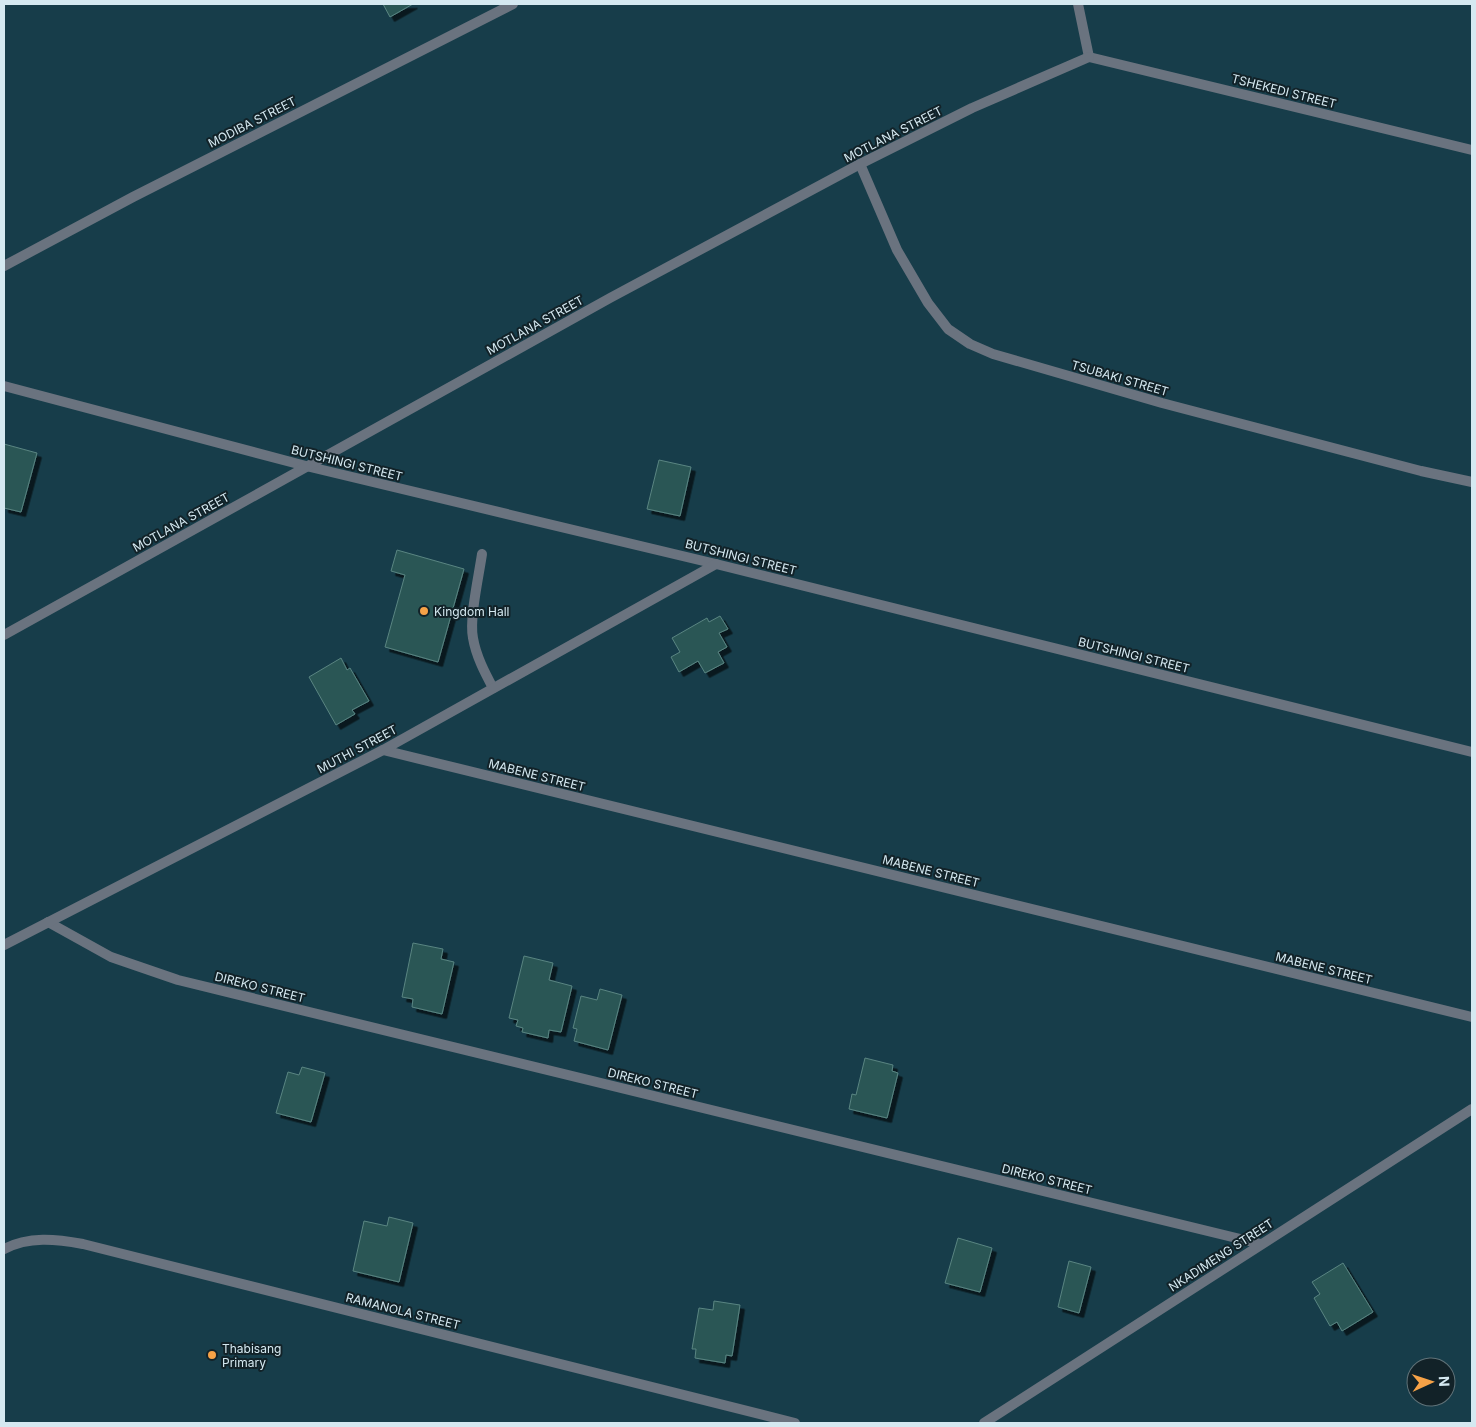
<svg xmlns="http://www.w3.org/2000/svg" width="1476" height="1427" viewBox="0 0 1476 1427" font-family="Inter,sans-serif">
<defs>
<filter id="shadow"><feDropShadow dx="4.5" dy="4.5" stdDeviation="0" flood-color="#0009"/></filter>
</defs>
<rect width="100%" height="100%" fill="#173d4a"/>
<g fill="#2c5755" stroke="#598582" filter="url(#shadow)">
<polygon points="383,4 413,4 390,17"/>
<polygon points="4,444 37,453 21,512 4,508"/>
<polygon points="659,460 691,467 680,516 647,509"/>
<polygon points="397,550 464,569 438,662 385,647 405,575 391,571"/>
<polygon points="720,616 728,629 719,633 727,647 718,652 724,663 705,673 698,661 679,672 671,657 680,652 672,638 707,618 709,622"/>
<polygon points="341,658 347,670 350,668 369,701 352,710 355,714 336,725 309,677"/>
<polygon points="413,943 443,949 441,959 454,962 442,1014 412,1007 413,999 402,997"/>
<polygon points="524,956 553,963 549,980 572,986 561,1032 549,1030 548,1038 522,1032 523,1028 516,1026 518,1020 509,1018"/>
<polygon points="600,989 622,995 608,1050 574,1041 577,1029 573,1028 581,996 597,1000"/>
<polygon points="865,1058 893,1065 892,1071 898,1073 887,1118 849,1109 852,1094 856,1095"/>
<polygon points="302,1067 325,1073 311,1122 276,1113 288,1072 299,1075"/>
<polygon points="389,1217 413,1223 399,1282 353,1271 364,1221 387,1226"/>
<polygon points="958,1238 992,1248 980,1292 945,1283"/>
<polygon points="1069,1261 1091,1267 1079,1313 1058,1307"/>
<polygon points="1343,1263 1373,1312 1342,1331 1337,1322 1330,1326 1314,1298 1320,1294 1312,1282"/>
<polygon points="714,1301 740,1305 732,1356 726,1355 725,1363 695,1358 696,1349 692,1349 699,1308 713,1310"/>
</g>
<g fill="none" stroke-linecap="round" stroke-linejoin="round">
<path stroke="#6a737f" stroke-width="10" d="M482 554C479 575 469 619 473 638 476 656 485 673 493 688"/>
<g stroke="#6a737f" stroke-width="10">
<polyline points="1078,4 1089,57"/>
<polyline points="1089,57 1472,150"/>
<polyline points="860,164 897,250 928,303 948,329 970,344 993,354 1162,403 1421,471 1472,482"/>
<polyline points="4,266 133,197 513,4"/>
<polyline points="4,386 306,466 716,564 1472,752"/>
<polyline points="4,635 610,298 860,164 972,108 1089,57"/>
<polyline points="383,750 1472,1017"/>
<polyline points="48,922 111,957 178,980 1261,1244"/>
<polyline points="4,945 383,750 716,564"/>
<path d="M4 1249C29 1236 56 1239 83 1244L795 1423"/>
<polyline points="984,1423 1472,1109"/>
</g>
</g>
<g fill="#f6a247" stroke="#122228" stroke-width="2">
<circle cx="424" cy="611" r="5"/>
<circle cx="212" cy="1355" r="5"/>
</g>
<g text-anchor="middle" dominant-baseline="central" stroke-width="4" stroke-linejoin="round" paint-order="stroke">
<g font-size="12" fill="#d5e9f1" stroke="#122228">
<text transform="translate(1284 91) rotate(14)">TSHEKEDI STREET</text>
<text transform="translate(252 122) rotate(-27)">MODIBA STREET</text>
<text transform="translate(893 134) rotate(-27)">MOTLANA STREET</text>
<text transform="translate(535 325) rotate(-29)">MOTLANA STREET</text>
<text transform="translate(1120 378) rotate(16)">TSUBAKI STREET</text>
<text transform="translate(347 463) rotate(14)">BUTSHINGI STREET</text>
<text transform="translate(181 522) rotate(-29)">MOTLANA STREET</text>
<text transform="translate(741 557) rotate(14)">BUTSHINGI STREET</text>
<text transform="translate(1134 655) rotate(14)">BUTSHINGI STREET</text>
<text transform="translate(357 749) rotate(-28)">MUTHI STREET</text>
<text transform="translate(537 775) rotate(14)">MABENE STREET</text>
<text transform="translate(931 871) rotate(14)">MABENE STREET</text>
<text transform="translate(1324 968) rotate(14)">MABENE STREET</text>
<text transform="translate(260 987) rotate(14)">DIREKO STREET</text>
<text transform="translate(653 1083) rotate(14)">DIREKO STREET</text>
<text transform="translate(1047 1179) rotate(14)">DIREKO STREET</text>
<text transform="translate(1221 1255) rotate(-33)">NKADIMENG STREET</text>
<text transform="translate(403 1311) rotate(14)">RAMANOLA STREET</text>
</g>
<g font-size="12" fill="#d5e9f1" stroke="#122228" text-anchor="start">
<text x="434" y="611">Kingdom Hall</text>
<text x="222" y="1348">Thabisang<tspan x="222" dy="14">Primary</tspan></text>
</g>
</g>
<rect width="1476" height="1427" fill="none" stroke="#d5e9f1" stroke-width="10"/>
<g transform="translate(1431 1382) rotate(87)"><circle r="24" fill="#122228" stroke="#607278"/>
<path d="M0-4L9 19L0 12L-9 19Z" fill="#f6a247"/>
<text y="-8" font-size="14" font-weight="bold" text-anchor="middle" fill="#d5e9f1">N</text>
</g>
</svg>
